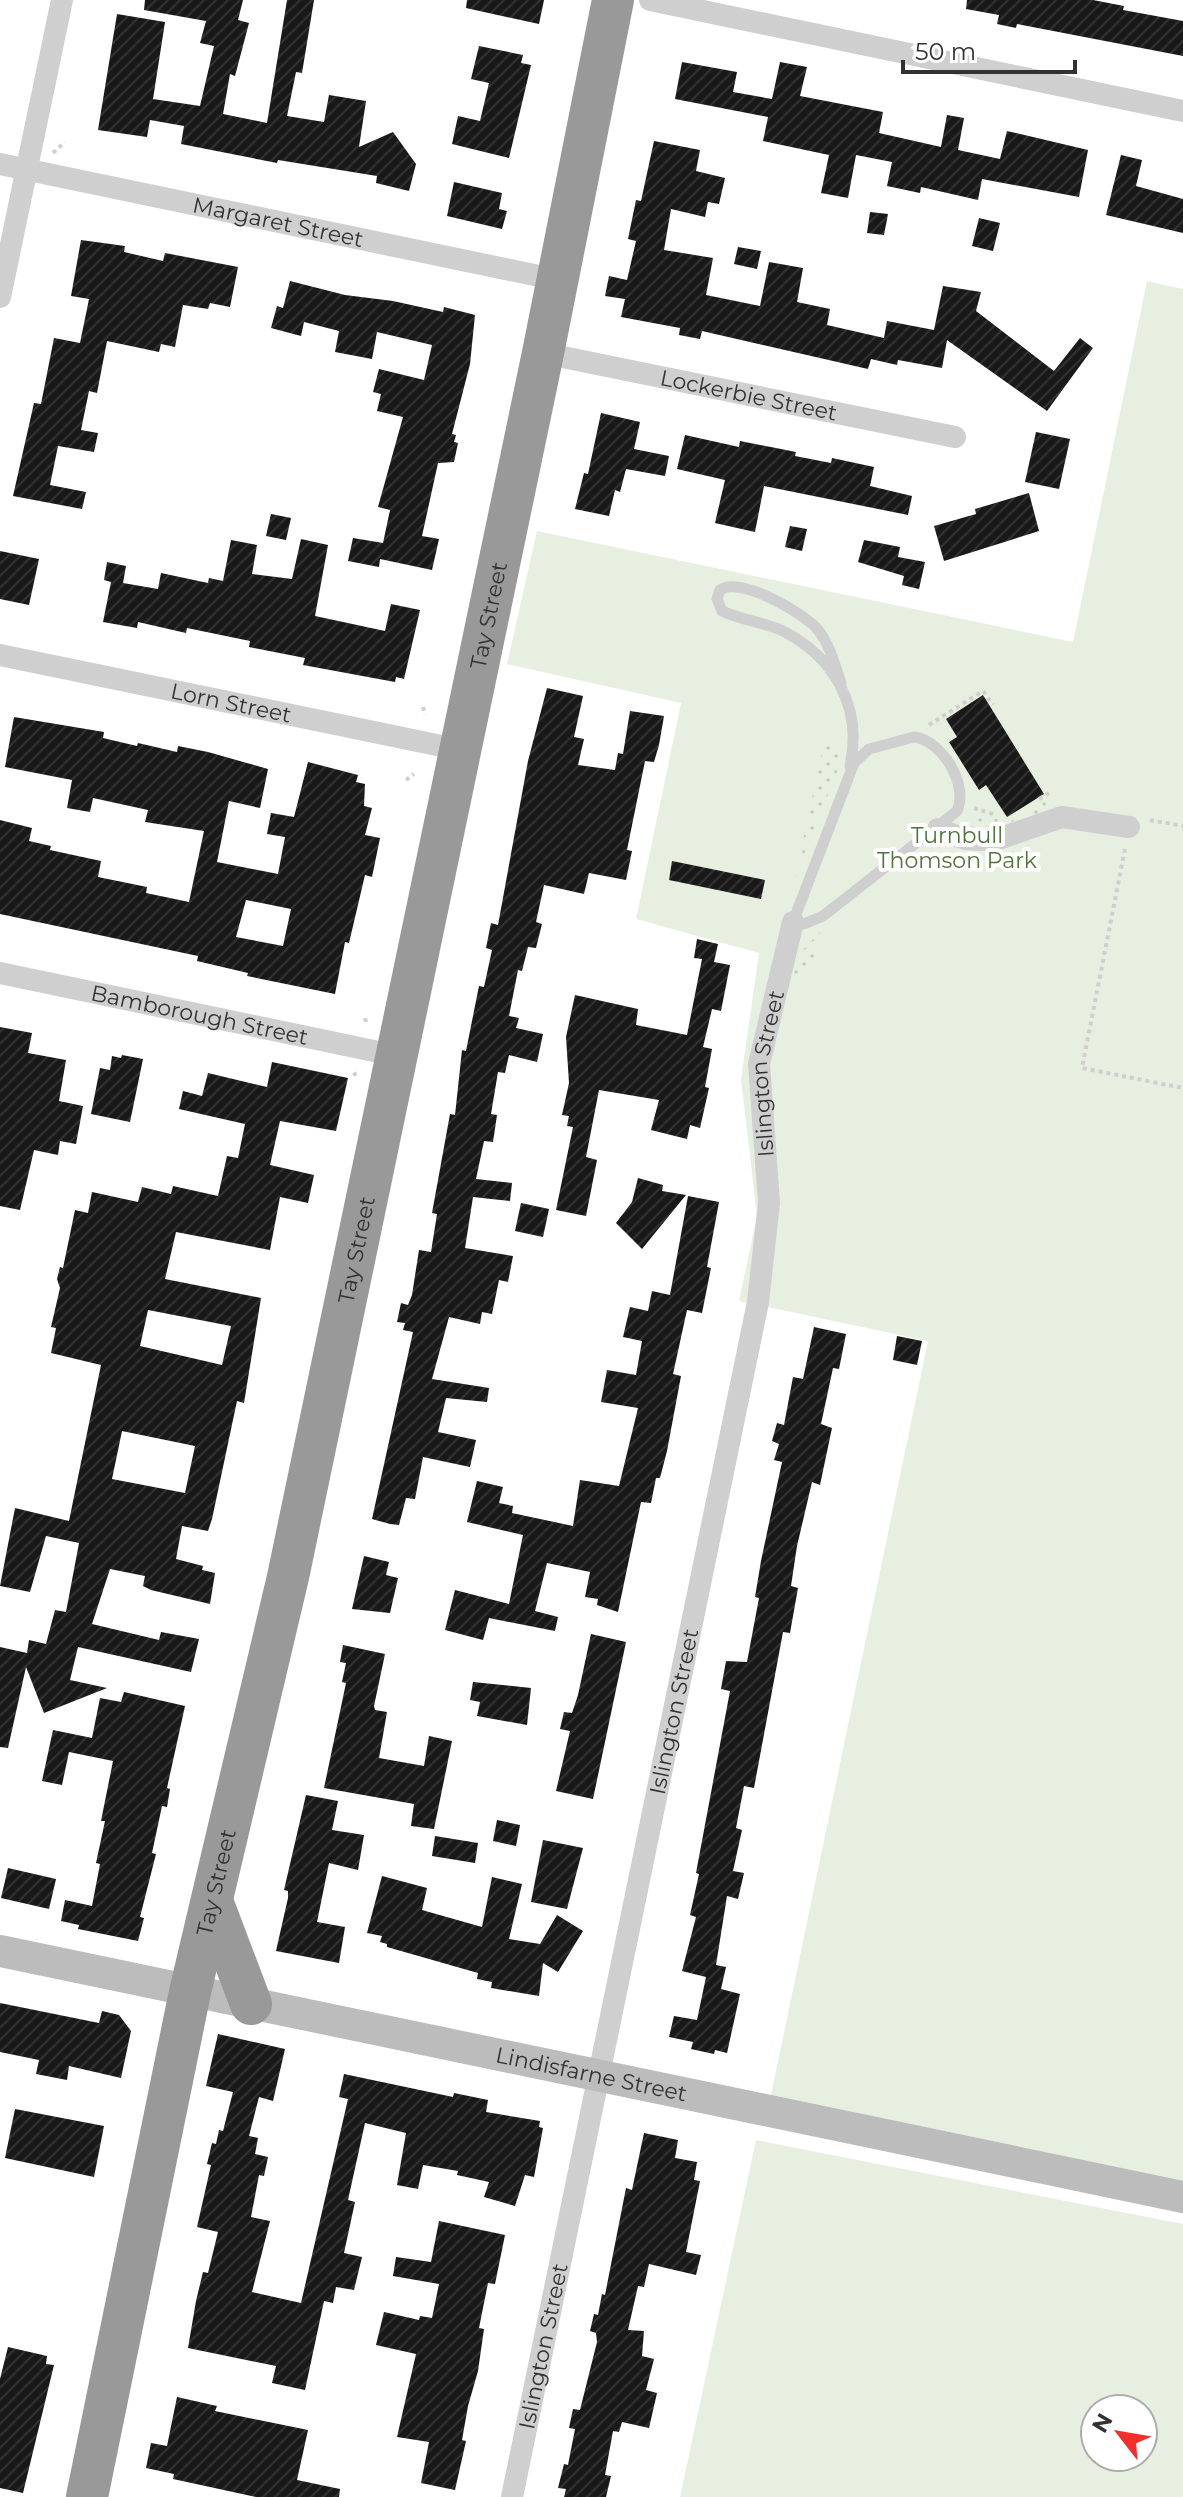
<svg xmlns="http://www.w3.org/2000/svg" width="1183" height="2497" viewBox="0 0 1183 2497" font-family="Montserrat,sans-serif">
<defs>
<pattern id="garden-dots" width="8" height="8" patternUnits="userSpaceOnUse" patternTransform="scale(2)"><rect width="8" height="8" fill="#e7f0e0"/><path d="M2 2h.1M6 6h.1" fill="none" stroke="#c7cec1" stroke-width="1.8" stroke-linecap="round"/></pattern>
<pattern id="building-hatch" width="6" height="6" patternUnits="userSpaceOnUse" patternTransform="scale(2)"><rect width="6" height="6" fill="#191919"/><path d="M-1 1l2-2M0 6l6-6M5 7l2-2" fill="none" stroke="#323232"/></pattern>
</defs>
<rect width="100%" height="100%" fill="#fff"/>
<g fill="#e7f0e0" fill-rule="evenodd">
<polygon points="1147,281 1183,289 1183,2181 771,2095 928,1341 739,1301 757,1216 741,1079 759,953 636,919 681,703 507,664 537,531 1073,642"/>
<path d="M756 2140 1183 2224V2497H680ZM1095 2409H1143V2457H1095Z"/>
</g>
<g fill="url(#garden-dots)">
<polygon points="826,734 844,750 841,762 795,877"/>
<path d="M1046 799 1053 812C1028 821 986 841 961 826L977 812 1008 823Z"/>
<path d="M820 932C818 956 814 977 790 986L798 955Z"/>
</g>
<g fill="url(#building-hatch)" fill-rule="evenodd">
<polygon points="145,0 243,0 238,20 249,23 235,76 230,74 223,114 267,123 287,0 314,0 302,73 296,72 287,116 324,122 329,95 366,101 359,147 393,132 416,164 409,191 376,183 377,176 278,160 277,163 181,144 184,126 150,120 147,137 98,130 117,14 165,22 153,99 200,106 214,46 200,43 206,21 144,10"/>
<polygon points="467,0 544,0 539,24 466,8"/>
<polygon points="967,0 1093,0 1124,6 1123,10 1183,21 1183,56 1017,24 1016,28 997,24 999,15 966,9"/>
<polygon points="479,46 523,55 521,63 531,65 509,158 452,144 458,116 480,121 489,83 471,79"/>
<polygon points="682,62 737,72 733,92 772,99 780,62 807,67 800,96 883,112 879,133 941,147 947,115 964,118 958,150 1000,159 1007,131 1088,150 1079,197 982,179 978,200 921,187 920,193 887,186 892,162 856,155 848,198 821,193 829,155 763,141 768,117 675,99"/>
<polygon points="654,141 700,150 696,171 725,178 719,204 708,202 705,217 671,209 664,250 713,258 706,295 760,306 769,262 803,268 797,302 830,309 827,325 884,338 887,321 934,330 943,286 981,292 976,311 1054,371 1080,338 1093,348 1047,411 947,340 942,368 898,360 897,365 871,359 868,369 702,331 700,339 679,335 680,328 621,317 625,299 605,296 609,276 627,280 636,241 628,239 636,200 641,201"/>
<polygon points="1121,155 1142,160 1136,186 1183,199 1183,233 1106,215"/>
<polygon points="454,182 502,193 499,209 507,211 502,229 447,216"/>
<polygon points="870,212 888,214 884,235 867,233"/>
<polygon points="979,218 1000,223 993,251 972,246"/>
<polygon points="81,240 125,246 124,252 163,261 165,253 238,267 230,307 210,303 208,309 183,305 175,347 161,344 159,352 107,341 97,393 89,391 81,430 98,433 94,452 58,446 50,485 86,492 82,509 13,496 34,403 41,404 54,338 80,343 89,299 71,296"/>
<polygon points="738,247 761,251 757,269 734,264"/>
<polygon points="290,281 345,295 393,301 443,312 444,307 475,315 470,364 452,434 456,435 454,442 458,443 454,462 438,463 422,536 439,539 432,570 380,559 379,567 348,561 353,538 383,543 390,510 378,507 403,417 377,411 381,394 373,392 379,369 424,380 432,345 377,332 372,359 335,352 339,331 304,322 301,336 271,328 277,306 283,308"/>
<polygon points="601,413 640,422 634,449 669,456 665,476 626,469 620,492 615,490 609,516 575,509 584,473 588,474"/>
<polygon points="1036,432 1070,439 1059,489 1025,482"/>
<polygon points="685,435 739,447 740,441 796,452 795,456 831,463 832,458 874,467 870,486 912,496 908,515 764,486 755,532 715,523 725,480 677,469"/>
<polygon points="1029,493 1039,531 944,561 934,526 976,514 975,509"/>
<polygon points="271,514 291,518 286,540 266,536"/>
<polygon points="790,526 807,529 802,551 785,547"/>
<polygon points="301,539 328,545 315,616 385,631 391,604 420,610 404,679 396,677 395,682 303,665 305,658 249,647 250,641 187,628 186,633 138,622 137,628 103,622 111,582 104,580 107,562 126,566 123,583 158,589 161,573 208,583 209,578 223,581 231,540 257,545 252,574 292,579"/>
<polygon points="864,540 900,547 898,557 925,562 919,589 902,585 904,576 858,562"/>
<polygon points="0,551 39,559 29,605 0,599"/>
<polygon points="547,688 583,696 574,737 584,739 578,765 615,770 618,753 623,754 630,711 664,716 659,745 654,762 645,761 627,850 632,851 626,880 589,873 584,894 544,885 536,922 542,924 536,948 528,947 522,971 518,970 509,1016 519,1018 516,1028 543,1034 537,1062 509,1055 505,1073 498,1072 491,1114 497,1115 493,1142 484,1141 476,1179 512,1183 510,1201 473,1197 465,1248 513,1256 508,1282 499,1280 492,1314 482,1312 480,1324 449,1317 432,1379 489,1388 487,1402 446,1398 438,1432 476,1440 470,1467 423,1457 415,1499 406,1498 399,1525 390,1524 372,1519 413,1332 403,1330 405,1323 397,1322 401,1303 408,1305 412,1295 419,1250 431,1252 437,1214 432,1213 450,1114 455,1115 462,1050 466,1051 479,986 484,987 492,950 486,948 491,923 498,925 528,761"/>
<polygon points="983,695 1044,794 1007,817 986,785 979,790 949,742 957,737 946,719"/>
<path d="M14 717 104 732 103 738 137 746 138 743 177 752 178 746 208 752 268 769 260 808 229 801 217 862 278 874 285 837 267 834 271 813 294 817 308 762 358 775 356 782 365 784 364 806 372 808 365 835 380 838 372 877 365 875 349 943 345 942 335 994 247 976 248 973 197 961 198 956 0 914V820L32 828 29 841 51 846 50 850 101 861 98 877 147 887 146 893 189 902 204 831 145 822 148 810 93 798 90 812 67 808 72 780 5 767ZM246 900 291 909 283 946 236 937Z"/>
<polygon points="672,861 765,880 761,899 669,880"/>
<polygon points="697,939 718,944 714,962 730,965 721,1011 712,1009 703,1047 712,1049 705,1087 709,1088 700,1128 690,1125 687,1139 651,1130 659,1100 599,1090 586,1157 597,1160 586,1216 556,1210 573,1127 567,1126 569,1116 562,1115 569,1083 566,1037 575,995 638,1009 636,1025 687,1035 702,959 694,958"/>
<polygon points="0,1027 32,1033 28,1053 66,1060 59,1101 83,1106 76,1144 60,1141 58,1155 34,1150 20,1210 0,1206"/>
<polygon points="122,1055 143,1059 130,1122 91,1114 100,1068 110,1070 112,1056 121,1058"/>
<path d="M272 1062 348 1078 336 1131 280 1121 270 1165 314 1175 308 1203 280 1197 270 1250 176 1232 165 1279 261 1298 244 1403 237 1401 212 1519 208 1531 182 1526 176 1559 203 1566 202 1570 215 1573 210 1604 151 1590 143 1586 145 1576 110 1569 92 1624 159 1640 161 1632 199 1639 191 1672 78 1647 70 1680 107 1688 44 1713 26 1667 8 1748 0 1747V1647L27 1653 29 1640 46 1644 55 1610 66 1612 79 1543 46 1536 30 1592 0 1586 15 1508 69 1521 101 1365 51 1353 56 1328 51 1327 60 1288 57 1279 60 1267 63 1268 75 1210 88 1213 92 1192 138 1202 142 1187 171 1194 173 1186 218 1196 227 1156 238 1158 245 1124 179 1109 183 1091 202 1096 208 1073 267 1087ZM148 1310 231 1326 222 1365 140 1346ZM122 1431 195 1446 185 1493 112 1479Z"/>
<polygon points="638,1178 663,1185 662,1191 686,1195 642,1249 616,1223 632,1202"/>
<polygon points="688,1196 719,1202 707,1267 711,1268 702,1313 687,1310 673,1374 681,1376 667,1451 660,1478 656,1478 651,1503 641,1502 618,1612 597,1605 598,1599 585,1597 590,1572 547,1563 535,1611 558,1617 555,1631 489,1618 483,1640 445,1630 455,1590 509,1604 523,1535 467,1522 477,1481 503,1487 499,1503 513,1506 512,1513 573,1526 580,1480 619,1486 638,1408 601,1402 607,1370 636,1375 642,1341 623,1337 630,1307 648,1311 652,1291 670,1295"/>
<polygon points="521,1203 549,1209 543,1237 515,1231"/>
<polygon points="814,1327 846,1334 839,1369 833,1368 821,1424 832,1428 820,1485 812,1482 797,1546 791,1586 798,1588 790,1633 783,1632 754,1788 744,1786 736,1828 742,1830 733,1871 744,1873 738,1899 727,1896 716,1965 726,1967 721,1989 740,1994 727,2053 715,2050 714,2054 691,2049 693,2042 669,2037 674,2016 697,2020 706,1977 682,1971 696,1917 690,1915 699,1874 696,1873 730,1691 721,1689 726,1661 747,1662 759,1598 755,1597 761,1561 782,1462 774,1460 779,1444 772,1441 777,1423 784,1425 793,1377 803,1379"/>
<polygon points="897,1336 922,1341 917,1365 893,1360"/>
<polygon points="364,1556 389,1562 386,1575 398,1578 390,1613 352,1609"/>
<polygon points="591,1634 626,1642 593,1799 556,1791 570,1731 560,1729 564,1712 572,1713 578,1695"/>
<polygon points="343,1645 385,1654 374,1706 375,1710 387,1712 379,1758 424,1766 429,1736 452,1741 434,1829 411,1826 414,1804 324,1788 346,1683 342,1682 346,1663 340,1662"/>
<polygon points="473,1682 531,1688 527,1725 477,1716 480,1702 470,1700"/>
<polygon points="124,1692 185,1706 167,1788 170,1789 167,1807 162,1806 152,1853 156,1854 140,1917 144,1918 138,1941 78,1929 79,1925 61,1921 65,1900 92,1906 100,1864 96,1863 105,1821 101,1821 113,1761 69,1752 62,1785 42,1781 53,1730 92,1738 100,1698 121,1702"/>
<polygon points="306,1795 338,1801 332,1830 364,1835 358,1870 329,1863 317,1922 345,1927 339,1963 276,1951 288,1898 288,1891 284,1890"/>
<polygon points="497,1820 520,1825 516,1846 493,1841"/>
<polygon points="435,1836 478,1843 475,1863 432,1856"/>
<polygon points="543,1840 583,1848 567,1909 531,1902"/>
<polygon points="8,1868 56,1879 49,1909 1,1898"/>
<polygon points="382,1876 427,1888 422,1910 482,1927 492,1877 522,1884 509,1939 540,1944 557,1915 583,1931 558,1972 543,1963 539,1996 491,1988 492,1982 477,1979 478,1973 387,1947 387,1944 380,1942 382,1936 367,1933"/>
<polygon points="0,2003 99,2023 102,2011 119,2015 131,2031 121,2078 69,2066 67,2080 36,2074 39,2060 0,2052"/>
<polygon points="218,2034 285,2049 273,2101 259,2097 249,2136 258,2138 255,2154 268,2157 264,2176 259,2175 251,2217 270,2221 252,2292 301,2303 348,2099 339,2097 344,2074 453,2097 454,2093 488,2100 486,2112 540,2121 539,2127 543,2128 534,2177 525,2175 515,2206 484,2197 489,2182 457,2175 458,2171 423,2165 418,2189 397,2185 406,2133 365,2123 348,2200 355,2202 344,2253 362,2257 354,2290 336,2287 333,2303 324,2301 305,2390 272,2383 276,2366 188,2348 196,2301 203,2272 208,2273 218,2232 197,2227 211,2165 207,2164 212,2143 216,2144 219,2130 223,2131 233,2092 206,2086"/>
<polygon points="15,2109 104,2126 94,2177 5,2158"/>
<polygon points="644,2133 678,2140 675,2158 697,2162 694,2180 700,2181 686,2252 701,2255 696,2275 649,2264 644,2287 638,2286 628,2330 644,2331 642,2356 654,2359 646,2390 657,2393 649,2428 622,2422 619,2432 613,2431 605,2475 611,2476 606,2497 564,2497 566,2489 558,2488 564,2464 568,2465 575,2429 569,2428 573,2409 580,2410 597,2342 596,2333 590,2331 594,2314 598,2315 602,2294 605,2295 626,2188 632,2190"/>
<polygon points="439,2221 505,2235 495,2284 488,2283 479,2328 484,2329 478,2371 468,2406 462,2440 466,2441 455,2490 421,2483 429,2442 397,2437 416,2354 376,2345 384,2312 419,2320 420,2316 432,2318 439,2284 393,2276 396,2257 431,2262"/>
<polygon points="8,2347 47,2356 46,2364 54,2365 23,2493 0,2488 0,2379"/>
<polygon points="177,2397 217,2406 215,2411 308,2430 297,2480 340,2489 339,2497 256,2497 173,2479 174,2474 146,2468 151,2443 167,2446"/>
</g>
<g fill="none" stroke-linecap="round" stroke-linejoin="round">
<g stroke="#cfcfcf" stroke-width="4" stroke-dasharray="4 4" stroke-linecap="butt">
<polyline points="53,153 65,142"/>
<polyline points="423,707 425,715"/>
<polyline points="929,725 983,691 993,705"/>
<polyline points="406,780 414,774"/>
<polyline points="1039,799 1049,793"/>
<polyline points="974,808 996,815"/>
<polyline points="1150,820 1183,826"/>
<polyline points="1125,849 1082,1068 1183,1088"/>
<polyline points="365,1018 366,1022"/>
<polyline points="353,1075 357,1073"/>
</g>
<g stroke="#cfcfcf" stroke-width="11">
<path d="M841 683C835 665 830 646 819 631 805 613 740 576 720 590L717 599 722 611C741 620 762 622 781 630 834 656 863 707 850 766"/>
<path d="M914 737C942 740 969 785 957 811L823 916 804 924 793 922 854 763 869 749Z"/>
</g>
<g stroke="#cfcfcf" stroke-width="22">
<polyline points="650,0 1183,111"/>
<path id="s1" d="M0 164 558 280"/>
<polyline points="0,297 62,0"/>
<path id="s2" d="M543 353 955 437"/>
<path id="s3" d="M0 655 461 750"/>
<polyline points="938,829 965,839 982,840 1001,838 1062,817 1129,827"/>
<path id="s4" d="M0 973 398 1056"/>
<path id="s5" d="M512 2497 758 1302 769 1203 759 1064 793 922"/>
</g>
<path stroke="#bcbcbc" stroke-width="32" id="s6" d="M0 1951 1183 2197"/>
<g stroke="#999" stroke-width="42">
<polyline points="212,1901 251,2004"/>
<path id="s7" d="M87 2497 190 1992 288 1577 543 353 613 0"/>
</g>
</g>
<g text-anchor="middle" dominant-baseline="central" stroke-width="8" stroke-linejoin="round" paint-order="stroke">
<g font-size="22" fill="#323232" stroke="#fff">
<text stroke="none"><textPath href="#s1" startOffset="284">Margaret Street</textPath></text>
<text stroke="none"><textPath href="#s2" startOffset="210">Lockerbie Street</textPath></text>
<text stroke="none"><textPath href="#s7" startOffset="1924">Tay Street</textPath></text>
<text stroke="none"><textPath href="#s3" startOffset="236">Lorn Street</textPath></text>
<text stroke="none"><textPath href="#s4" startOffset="204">Bamborough Street</textPath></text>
<text stroke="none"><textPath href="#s5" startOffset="1450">Islington Street</textPath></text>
<text stroke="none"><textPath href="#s7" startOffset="1276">Tay Street</textPath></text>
<text stroke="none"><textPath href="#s5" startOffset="802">Islington Street</textPath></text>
<text stroke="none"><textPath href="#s7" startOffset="628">Tay Street</textPath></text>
<text stroke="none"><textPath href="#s6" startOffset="604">Lindisfarne Street</textPath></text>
<text stroke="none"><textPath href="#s5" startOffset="154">Islington Street</textPath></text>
</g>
<g font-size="22" fill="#50733b" stroke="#fff">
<text x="957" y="835">Turnbull<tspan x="957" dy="25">Thomson Park</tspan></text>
</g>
</g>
<g transform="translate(1119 2433) rotate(301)"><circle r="38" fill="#ffffff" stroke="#adadad" stroke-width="2"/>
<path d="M0-6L14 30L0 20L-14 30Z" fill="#f42e2a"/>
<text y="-12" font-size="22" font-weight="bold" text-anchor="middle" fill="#323232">N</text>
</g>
<path d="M903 60v12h172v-12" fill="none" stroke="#323232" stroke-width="4"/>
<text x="915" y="60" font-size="24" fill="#323232" stroke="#ffffff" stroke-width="6" paint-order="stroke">50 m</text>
</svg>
